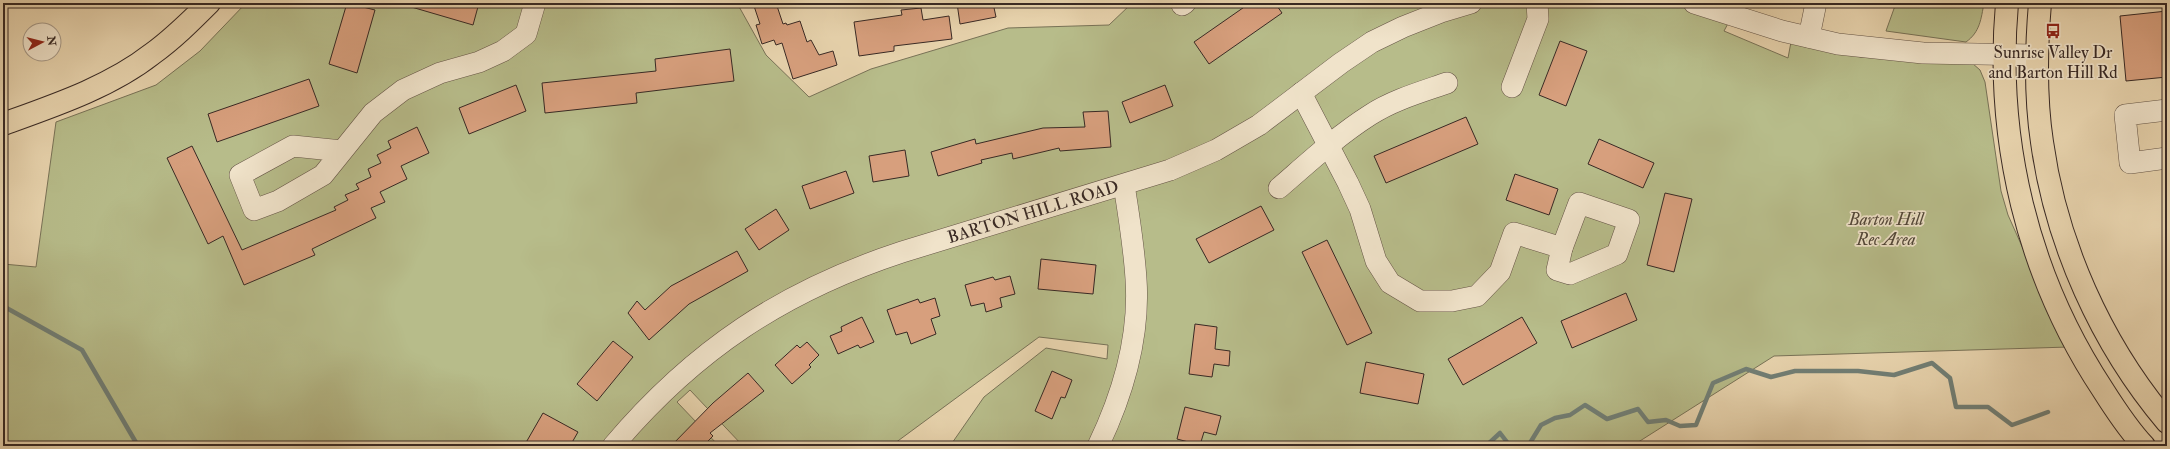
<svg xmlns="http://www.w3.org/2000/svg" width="2170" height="449" viewBox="0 0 2170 449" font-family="'IM FELL Double Pica',serif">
<rect width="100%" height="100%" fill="#e8d4ae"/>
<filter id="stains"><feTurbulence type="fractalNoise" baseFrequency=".005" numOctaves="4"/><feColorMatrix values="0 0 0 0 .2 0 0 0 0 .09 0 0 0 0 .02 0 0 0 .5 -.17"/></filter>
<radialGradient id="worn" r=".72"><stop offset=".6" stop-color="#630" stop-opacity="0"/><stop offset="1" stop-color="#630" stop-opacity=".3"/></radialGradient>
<g fill="#b7bc8a" stroke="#787257">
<polygon points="246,3 737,3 766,55 809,97 871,69 1008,28 1109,25 1130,5 1129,3 1739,3 1724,31 1788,58 1791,42 1861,57 1972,63 1980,70 1985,82 2001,191 2008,215 2033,271 2069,347 1774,356 1632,446 950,446 984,397 1046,348 1107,359 1108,345 1039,337 891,446 743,446 690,390 677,402 719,446 3,446 3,264 36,267 56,122 156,85 200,51"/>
<path d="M1896 3H1984C1981 19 1980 32 1966 42L1886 31Z"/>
</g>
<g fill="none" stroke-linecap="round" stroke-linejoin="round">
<g stroke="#717f76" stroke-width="4.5">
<polyline points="3,306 82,350 138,446"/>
<polyline points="1486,446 1500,433 1510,446"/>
<polyline points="1518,446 1530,443 1541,425 1555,418 1570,415 1585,405 1607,419 1638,409 1648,422 1666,420 1680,426 1696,425 1713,383 1746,369 1771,377 1795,371 1858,371 1894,375 1932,363 1950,378 1956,407 1988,407 2012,425 2048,412"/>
</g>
</g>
<g fill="#d79f7d" stroke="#382924">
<polygon points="347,3 375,10 357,73 329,64"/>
<polygon points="408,3 479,3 473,25 408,6"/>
<polygon points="753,3 776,3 783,24 786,23 787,25 800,21 807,42 811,40 819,55 833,51 837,65 793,79 782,43 776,45 774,40 762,44 756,25 760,24"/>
<polygon points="957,3 993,3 996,17 960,24"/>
<polygon points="1250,3 1275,3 1282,13 1209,64 1194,42"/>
<polygon points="921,8 923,20 949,16 952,39 894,46 894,51 859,56 854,22 902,15 901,10"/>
<polygon points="2167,11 2167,77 2126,81 2120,16"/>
<polygon points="1560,41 1587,51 1566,106 1539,95"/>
<polygon points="730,49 734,81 636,93 637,103 545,113 542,83 656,71 655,59"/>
<polygon points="309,79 319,106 217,142 208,114"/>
<polygon points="516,85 526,111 469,134 459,108"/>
<polygon points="1165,85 1173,106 1130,123 1122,102"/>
<polygon points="1108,111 1111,147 1060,151 1059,148 1013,159 1012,153 981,160 982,163 938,176 931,152 975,139 976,144 1043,128 1085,127 1083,112"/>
<polygon points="1466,117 1478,144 1386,183 1374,156"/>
<polygon points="417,127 429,153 401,166 407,179 380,192 385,202 371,208 376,218 312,249 315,255 244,285 223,236 208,244 167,158 192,146 242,250 336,210 334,207 348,200 345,195 359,189 356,184 371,177 368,169 381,163 377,155 391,148 388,141"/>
<polygon points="1599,139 1654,163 1643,188 1588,164"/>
<polygon points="905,150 909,176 873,182 869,156"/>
<polygon points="846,171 854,193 810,209 802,186"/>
<polygon points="1515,174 1558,189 1549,215 1506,200"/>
<polygon points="1665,193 1692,199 1674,272 1647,265"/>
<polygon points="1261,206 1274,230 1209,263 1196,239"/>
<polygon points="776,209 789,230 759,250 745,229"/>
<polygon points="1327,240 1372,333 1347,345 1302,252"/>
<polygon points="737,251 748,271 689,304 649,340 628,313 637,301 645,310 671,286"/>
<polygon points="1041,259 1096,265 1093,294 1038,289"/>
<polygon points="1010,276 1015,294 1000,298 1002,307 986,312 984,303 971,306 965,285 993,277 995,280"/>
<polygon points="1626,293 1637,320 1572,348 1561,321"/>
<polygon points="935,298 940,316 931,319 936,334 911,344 907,332 896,335 887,310 918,299 920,303"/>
<polygon points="862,317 874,342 860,348 858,345 838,354 830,336 842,331 841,327"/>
<polygon points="1522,317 1537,343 1463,385 1448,359"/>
<polygon points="1195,324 1217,327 1215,349 1230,351 1229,366 1214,364 1212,377 1189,374"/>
<polygon points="613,341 633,357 597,401 577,384"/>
<polygon points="807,342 819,355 809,365 811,367 792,384 775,365 797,345 800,348"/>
<polygon points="1366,362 1424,374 1418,404 1360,393"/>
<polygon points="1052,371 1072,380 1065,398 1061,397 1052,419 1035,411"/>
<polygon points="748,373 764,391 710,433 713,436 703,446 671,446 713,403"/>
<polygon points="1185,407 1221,416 1216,435 1204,432 1200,445 1177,439"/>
<polygon points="543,413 578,432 570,446 524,446"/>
</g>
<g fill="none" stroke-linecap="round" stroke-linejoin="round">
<defs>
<g id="minor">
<polyline points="1694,3 1782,31 1838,44 1923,53 2036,55"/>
<polyline points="1182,5 1185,3"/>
<polyline points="1809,37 1816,3"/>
<polyline points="1512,87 1538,19 1537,3"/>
<polyline points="1301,93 1348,183 1360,209 1376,261 1390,283 1420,301 1452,301 1477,296 1500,272 1514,233 1562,248"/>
<polyline points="2167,110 2125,115 2130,163 2167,158"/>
<polyline points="342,151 293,146 240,175 254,210 278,201 323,175 373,113 403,90 440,73 479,62 503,51 526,34 535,3"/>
<path d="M1279 188C1308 163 1337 136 1370 115 1393 100 1421 92 1447 83"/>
<polygon points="1579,203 1629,220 1617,254 1570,274 1557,270 1562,248"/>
<path d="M613 446C694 350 783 291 902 252L1170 170 1216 150 1259 125 1341 63 1372 42 1403 27 1441 12 1471 3"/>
<path d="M1098 446C1123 394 1140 337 1136 279 1134 247 1129 216 1124 185"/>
</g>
<g id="major">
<path d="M2007 3C1995 139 2027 275 2103 390 2115 409 2128 429 2144 446"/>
<path d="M2040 3C2036 50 2035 96 2042 142 2056 243 2101 344 2167 422"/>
<path d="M3 124C53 106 110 87 152 54 173 39 191 21 209 3"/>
</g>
</defs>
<use href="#minor" stroke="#645446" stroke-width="22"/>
<use href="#major" stroke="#382924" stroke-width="24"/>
<use href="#minor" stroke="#f0e3ca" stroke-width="21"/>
<use href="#major" stroke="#e8d4ae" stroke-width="22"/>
</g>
<defs>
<symbol id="bus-bare" viewBox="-9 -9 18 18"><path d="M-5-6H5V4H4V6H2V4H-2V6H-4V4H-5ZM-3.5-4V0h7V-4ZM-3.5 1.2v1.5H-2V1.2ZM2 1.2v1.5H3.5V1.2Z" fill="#8f2418" stroke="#f0e3ca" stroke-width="2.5" paint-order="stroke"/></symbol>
</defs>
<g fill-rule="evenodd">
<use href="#bus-bare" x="2042" y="20" width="22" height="22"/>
</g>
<g text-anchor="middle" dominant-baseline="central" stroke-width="3.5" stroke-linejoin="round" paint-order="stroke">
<g font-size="17" fill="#382924" stroke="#f0e3ca">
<text x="2053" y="52">Sunrise Valley Dr<tspan x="2053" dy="20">and Barton Hill Rd</tspan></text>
</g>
<g font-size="17" fill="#382924" stroke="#f0e3ca">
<text transform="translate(1033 212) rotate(-17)">BARTON HILL ROAD</text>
</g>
<g font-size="17" font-style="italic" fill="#514638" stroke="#f0e3ca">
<text x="1886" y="219">Barton Hill<tspan x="1886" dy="20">Rec Area</tspan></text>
</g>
</g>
<rect width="2170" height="449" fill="none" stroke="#e8d4ae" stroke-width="16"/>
<rect x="4" y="4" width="2162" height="441" fill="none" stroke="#382924" stroke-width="2"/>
<rect x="8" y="8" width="2154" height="433" fill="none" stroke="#382924"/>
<g transform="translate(42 42) rotate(83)"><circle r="19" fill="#f0e3ca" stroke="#a69988"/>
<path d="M0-3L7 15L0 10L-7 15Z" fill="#8f2418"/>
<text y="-6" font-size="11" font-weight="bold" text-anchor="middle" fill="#382924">N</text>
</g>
<rect width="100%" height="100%" filter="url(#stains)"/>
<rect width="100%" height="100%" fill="url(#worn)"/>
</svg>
